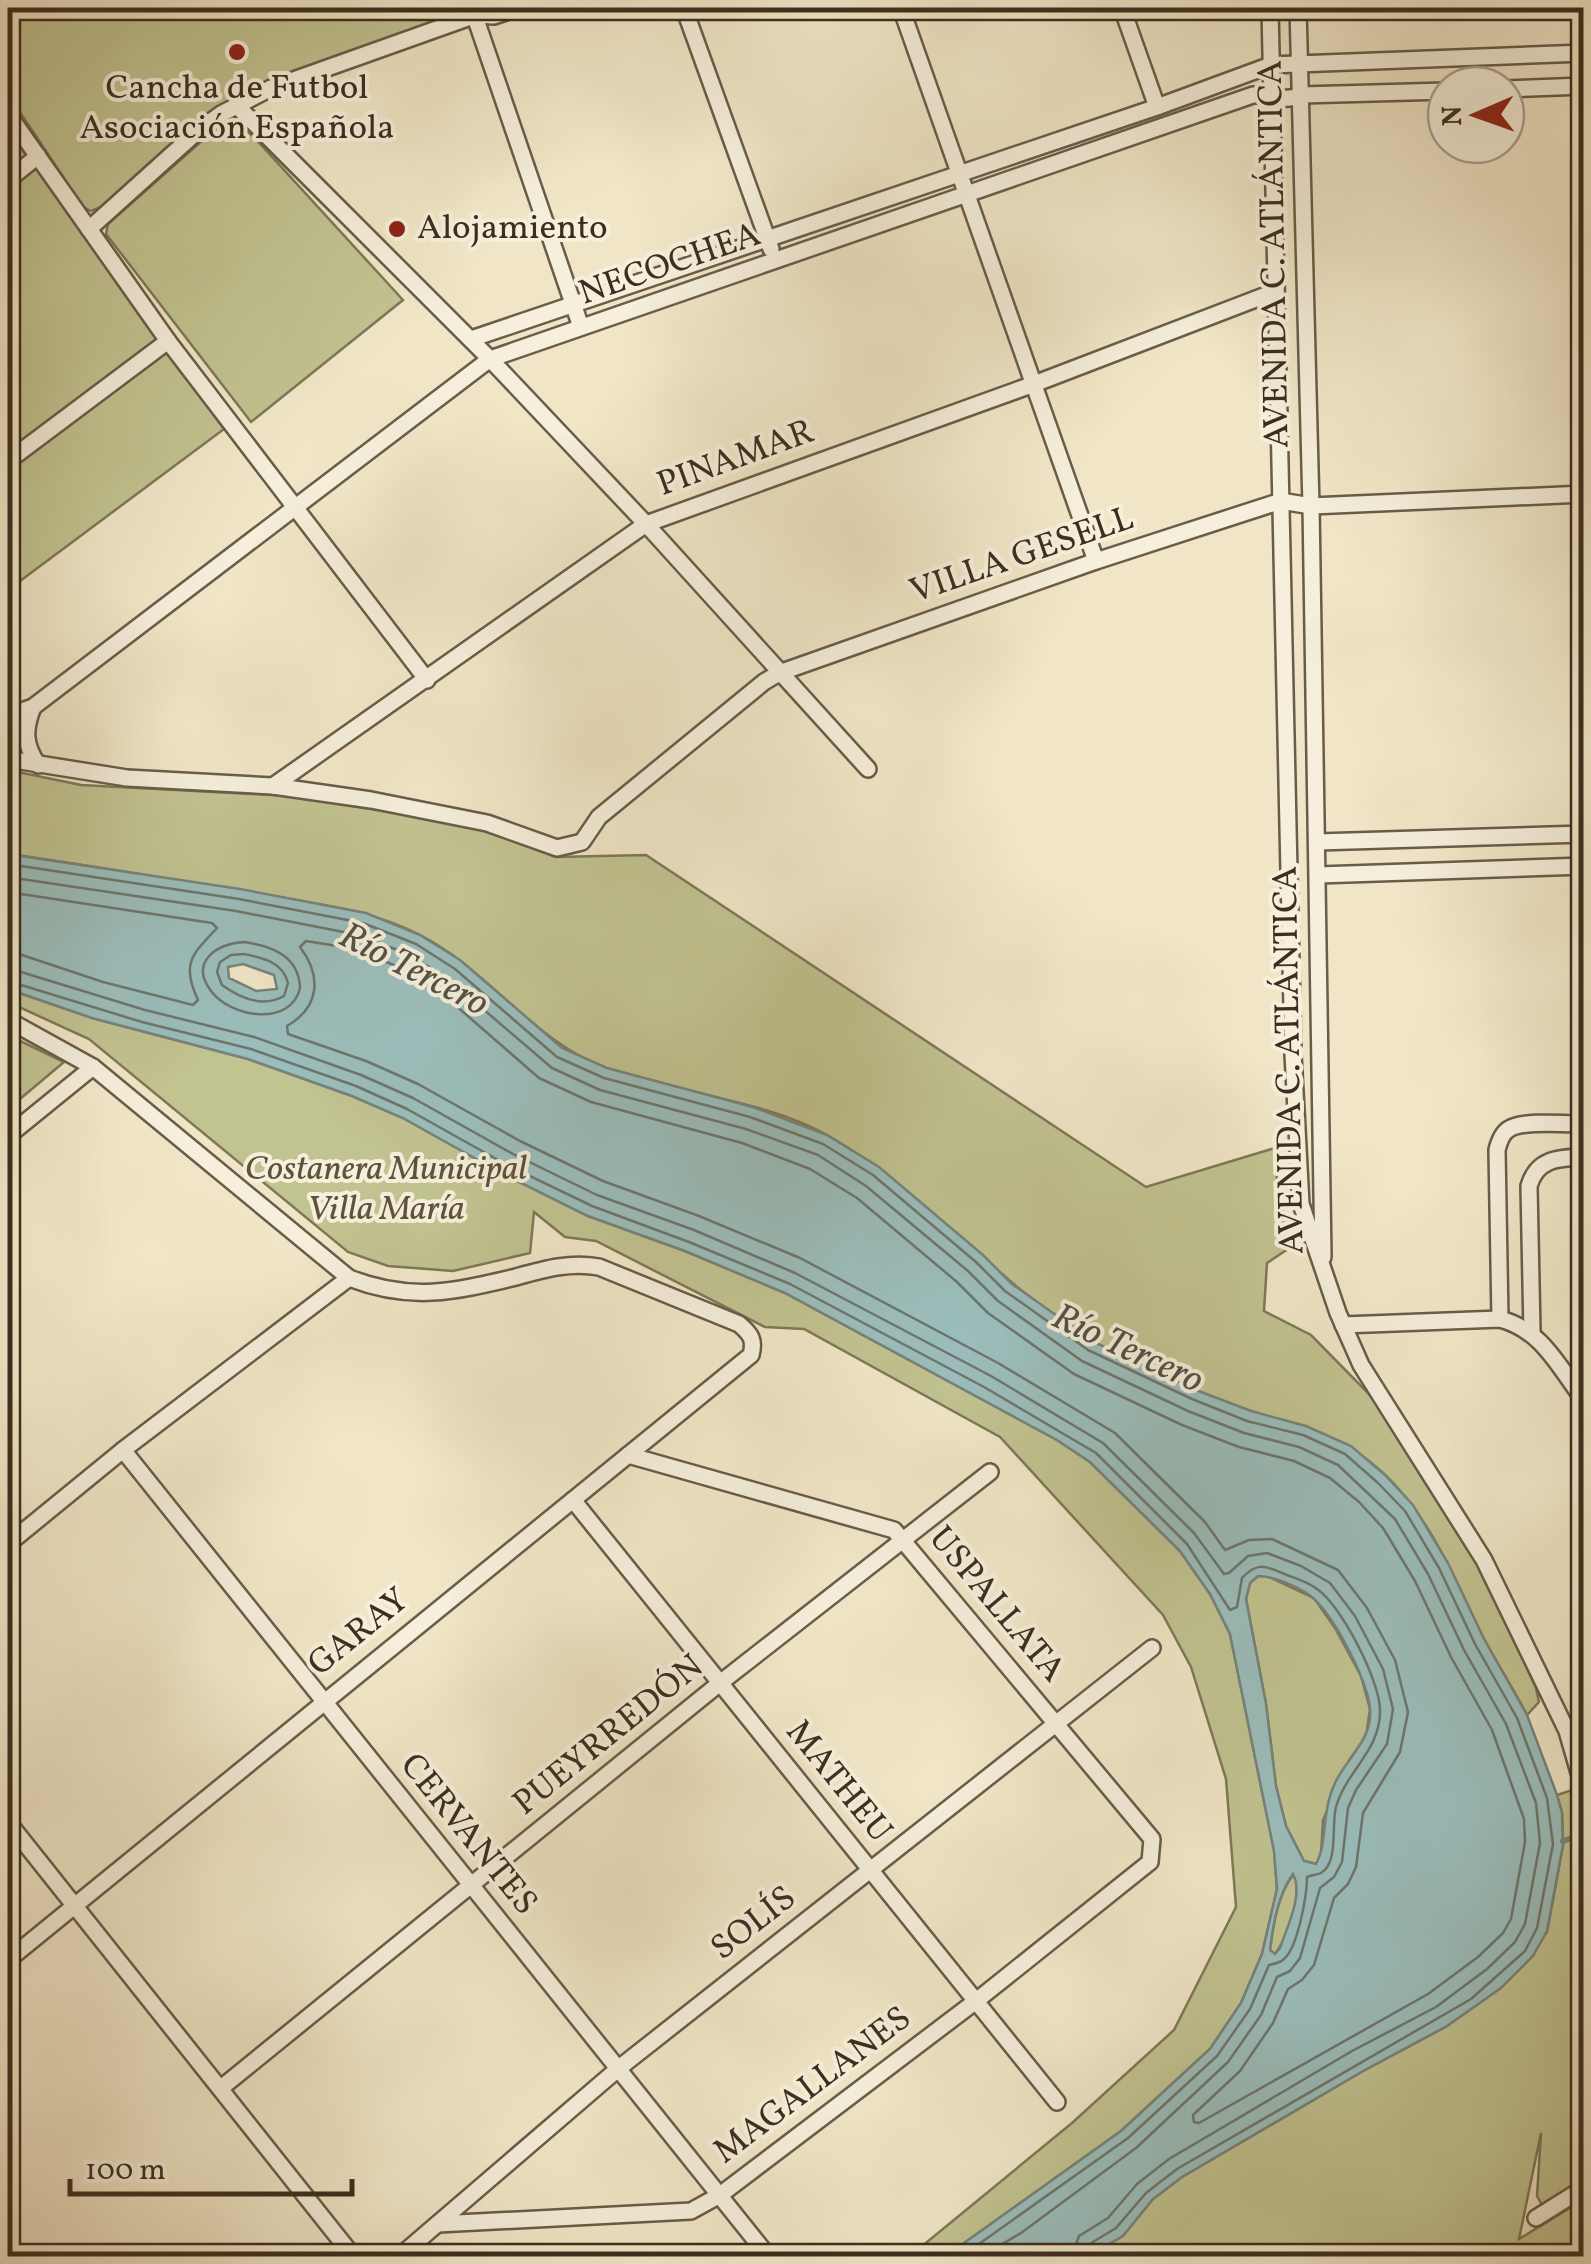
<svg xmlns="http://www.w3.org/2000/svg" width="1591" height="2264" viewBox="0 0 1591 2264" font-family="Vollkorn,serif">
<rect width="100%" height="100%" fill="#f0e6c7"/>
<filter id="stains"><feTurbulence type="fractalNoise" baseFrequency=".002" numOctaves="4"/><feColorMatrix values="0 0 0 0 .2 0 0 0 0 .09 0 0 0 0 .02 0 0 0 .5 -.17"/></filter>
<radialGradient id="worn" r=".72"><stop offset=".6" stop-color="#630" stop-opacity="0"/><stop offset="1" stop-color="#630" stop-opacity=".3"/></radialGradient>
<g fill="#c1c391" stroke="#7e7858" stroke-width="2.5">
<polygon points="8,8 459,8 453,14 240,94 198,119 101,207 91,211 83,207 8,94"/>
<polygon points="236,125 253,136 403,300 251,422 106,234 108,224 213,131 221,126"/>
<polygon points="8,130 224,429 8,590"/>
<path d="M8 770 81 785 291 796 488 828 556 857 646 855 1146 1187 1275 1148 1278 1195 1294 1245 1267 1263 1264 1311 1311 1335 1371 1396 1483 1570 1536 1688 1539 1702 1527 1715C1513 1688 1496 1662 1482 1635 1454 1578 1430 1516 1382 1472 1337 1432 1305 1429 1251 1411 1204 1396 1134 1366 1092 1341 997 1284 928 1194 832 1138 766 1099 676 1094 605 1068 532 1040 489 970 420 935 368 908 309 903 252 893 170 879 89 865 8 854Z"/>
<polygon points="8,989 92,1018 248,1059 352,1096 403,1118 503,1174 588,1216 685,1251 785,1293 1057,1440 1090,1462 1180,1551 1210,1594 1230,1634 1274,1850 1277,1889 1262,1954 1241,2003 1210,2049 1121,2131 946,2256 910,2256 1072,2123 1174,2030 1236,1907 1226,1779 1191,1667 1163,1615 1000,1437 804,1329 765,1327 596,1241 565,1237 534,1212 530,1253 453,1271 388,1266 348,1252 89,1039 8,1002"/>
<polygon points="8,1035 64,1062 8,1109"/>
<polygon points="1258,1576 1267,1576 1314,1598 1335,1628 1361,1676 1370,1709 1366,1737 1350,1759 1323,1820 1321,1855 1316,1864 1304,1861 1286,1826 1276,1786 1266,1704 1246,1599 1250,1583"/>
<polygon points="1575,1789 1584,1818 1583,2179 1542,2205 1537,2196 1541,2133 1519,2239 1583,2200 1583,2256 1088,2256 1122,2236 1153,2199 1182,2177 1363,2071 1447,2026 1501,1987 1547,1932 1563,1845 1562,1813 1557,1795"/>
<path d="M1294 1874C1302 1895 1289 1936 1275 1954L1270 1950C1273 1925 1278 1893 1294 1874Z"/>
</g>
<path fill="#9bbebc" stroke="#75847d" stroke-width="2.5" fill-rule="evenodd" d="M8 854 240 889 366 913 420 935 460 960 562 1048 607 1068 753 1107 827 1135 879 1167 983 1255 1012 1284 1094 1342 1196 1390 1251 1411 1306 1426 1351 1446 1385 1475 1413 1505 1448 1563 1484 1639 1527 1715 1557 1795 1562 1813 1563 1845 1547 1931 1533 1956 1501 1988 1447 2026 1363 2071 1182 2177 1153 2199 1123 2236 1088 2256H946L1121 2131 1210 2049 1241 2003 1262 1954 1277 1889 1274 1851 1230 1634 1210 1594 1180 1551 1090 1462 1057 1440 785 1293 685 1251 588 1216 503 1174 403 1118 352 1096 248 1059 92 1018 8 989ZM243 964 274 975 277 989 256 991 229 978 228 967ZM1258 1576C1273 1576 1303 1588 1314 1599 1335 1618 1367 1680 1370 1708 1373 1740 1347 1757 1335 1783 1321 1812 1328 1842 1316 1864L1304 1861 1286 1826 1276 1786 1266 1704 1246 1599 1250 1583ZM1293 1874C1304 1894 1287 1927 1280 1948L1275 1954 1270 1950C1273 1925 1278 1894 1293 1874Z"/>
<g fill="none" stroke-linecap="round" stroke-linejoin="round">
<g stroke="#6c766e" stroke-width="2.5">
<polyline points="8,864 239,899 363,923 416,944 455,969 557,1057 604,1078 750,1117 823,1144 873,1175 976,1262 1005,1291 1088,1350 1192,1399 1247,1421 1303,1435 1345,1454 1378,1483 1405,1511 1439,1568 1475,1644 1517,1718 1547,1798 1553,1844 1537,1928 1525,1951 1471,1999 1177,2169 1146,2193 1116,2228 1088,2245 1085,2256"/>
<polyline points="8,877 236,911 359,935 410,955 448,979 552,1068 600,1090 746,1129 818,1155 866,1186 968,1271 998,1301 1082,1361 1188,1411 1244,1433 1299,1447 1338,1465 1395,1519 1428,1574 1464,1650 1506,1724 1536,1803 1540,1843 1525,1924 1515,1942 1487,1969 1436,2007 1352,2051 1169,2159 1137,2184 1108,2218 1079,2236 1072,2256"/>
<path d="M8 892 212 923 217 928C194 953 180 962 198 1000L193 1005 103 982 22 955 8 953"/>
<path d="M306 941 356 949 403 969 439 991 539 1078 591 1102 742 1143 810 1169 857 1198 957 1282 988 1313 1074 1374 1182 1425 1239 1447 1294 1461 1330 1478 1359 1502 1383 1528 1415 1581 1451 1657 1492 1730 1524 1819 1525 1842 1511 1919 1503 1933 1478 1957 1428 1994 1199 2123 1194 2122 1193 2115 1240 2071 1273 2023 1288 1989 1302 1980 1314 1965 1334 1898 1348 1884 1356 1867 1363 1813 1400 1752 1408 1712 1395 1660 1367 1608 1338 1570 1272 1539 1249 1540 1225 1550 1205 1522 1115 1433 998 1363 800 1258 699 1216 603 1181 520 1141 418 1084 366 1061 288 1034 287 1026C320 1007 322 976 300 947Z"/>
<path d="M244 942C272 946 299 956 300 988 291 1027 231 1018 211 991 189 962 217 943 244 942Z"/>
<path d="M244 954C263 958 283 962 288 983L284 996C263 1008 240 998 222 985L217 972 220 962 231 955Z"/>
<polyline points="8,968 145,1010 254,1037 361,1075 413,1098 513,1154 597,1195 694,1230 795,1273 991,1376 1103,1443 1194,1533 1224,1574 1229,1573 1248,1556 1267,1553 1301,1566 1330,1583 1355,1616 1383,1669 1393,1709 1387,1744 1356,1790 1348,1808 1342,1862 1334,1877 1320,1888 1300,1958 1290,1971 1277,1977 1261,2015 1228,2062 1136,2148 1021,2233 982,2256"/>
<path d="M8 981 142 1022 251 1049 356 1086 407 1109 507 1165 592 1206 689 1242 790 1284 984 1387 1096 1453 1187 1544 1230 1610 1237 1607 1242 1578C1256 1563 1264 1565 1282 1573 1294 1578 1307 1581 1317 1589 1341 1605 1380 1681 1380 1710 1381 1750 1346 1771 1336 1807 1331 1824 1339 1863 1321 1873 1317 1875 1312 1875 1307 1877 1307 1895 1298 1947 1284 1959 1280 1963 1274 1964 1269 1965L1250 2009 1217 2056 1128 2138 962 2256"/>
</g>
<polyline stroke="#75847d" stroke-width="6" points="1563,1841 1584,1834"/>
<defs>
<g id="street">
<polyline points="472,8 581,327"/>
<polyline points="684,8 771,249"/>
<polyline points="901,8 1096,561"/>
<polyline points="1122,8 1157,107"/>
<polyline points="1270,8 1293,1054 1301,1204 1338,1313 1361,1365 1484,1560 1567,1731 1584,1790"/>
<polyline points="1298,8 1311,506 1323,1257"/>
<polyline points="1506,89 1584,86"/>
<polyline points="237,106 490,359 646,524 868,769"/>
<polyline points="8,114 168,341 427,680"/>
<polyline points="8,180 38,156"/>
<polyline points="89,229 199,130 221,114 271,88 476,15 494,16 518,8"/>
<polyline points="471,339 1157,107 1271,65 1584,53"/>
<polyline points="8,461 168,341"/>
<path d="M33 707C24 730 24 744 38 765"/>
<path d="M8 716 33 707 490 359 1253 95C1271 94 1284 103 1301 95L1446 91"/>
<polyline points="8,759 127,778 273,786 371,800 487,823 557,848 582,842 599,817 764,682 779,673 1096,561 1281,501 1311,506 1584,494"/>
<polyline points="273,786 646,524 1034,384 1274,292"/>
<polyline points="1317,842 1584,834"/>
<polyline points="1318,875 1584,866"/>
<path d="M8 1020 93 1067 349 1278C411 1302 453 1292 516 1277 545 1269 569 1262 599 1267L739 1324C751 1334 755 1340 751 1355L8 1960"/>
<polyline points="8,1136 93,1067"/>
<path d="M1500 1319 1497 1150C1499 1142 1502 1133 1509 1129 1522 1120 1566 1124 1584 1124"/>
<path d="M1343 1325 1500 1319C1542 1330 1558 1366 1584 1400"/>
<path d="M1532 1332 1529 1186C1537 1158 1559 1158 1584 1157"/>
<polyline points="123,1450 768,2256"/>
<polyline points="573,1500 1057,2102"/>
<polyline points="8,1544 123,1450 349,1278"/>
<polyline points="8,1822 353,2256"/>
<polyline points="221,2088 720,1683 990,1472"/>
<polyline points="1536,2218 1584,2188"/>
<polyline points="438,2224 691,2211 720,2195 976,2001 1150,1862 1152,1839 894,1530 628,1455"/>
<polyline points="400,2256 619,2068 1152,1648"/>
</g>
</defs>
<use href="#street" stroke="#695c49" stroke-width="20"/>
<use href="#street" stroke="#f5efdb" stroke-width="15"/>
</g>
<g fill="#8f2418" stroke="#f5efdb" stroke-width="4">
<circle cx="237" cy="52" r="10"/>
<circle cx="397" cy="229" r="10"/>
</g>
<g text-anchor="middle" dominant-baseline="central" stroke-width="8" stroke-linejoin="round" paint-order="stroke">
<g font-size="35" fill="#3c2e1f" stroke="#f5efdb">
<text x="237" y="89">Cancha de Futbol<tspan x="237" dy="40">Asociación Española</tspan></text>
<text x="417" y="229" text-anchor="start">Alojamiento</text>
</g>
<g font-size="35" fill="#3c2e1f" stroke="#f5efdb">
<text transform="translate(1275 254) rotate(-91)">AVENIDA C. ATLÁNTICA</text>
<text transform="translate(670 265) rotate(-19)">NECOCHEA</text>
<text transform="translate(736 459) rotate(-20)">PINAMAR</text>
<text transform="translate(1022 556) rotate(-19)">VILLA GESELL</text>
<text transform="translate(1290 1060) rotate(-91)">AVENIDA C. ATLÁNTICA</text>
<text transform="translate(996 1605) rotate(50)">USPALLATA</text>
<text transform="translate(359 1633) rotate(-39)">GARAY</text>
<text transform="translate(609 1736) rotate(-39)">PUEYRREDÓN</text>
<text transform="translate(838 1782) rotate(51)">MATHEU</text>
<text transform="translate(468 1835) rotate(51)">CERVANTES</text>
<text transform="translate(754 1924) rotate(-38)">SOLÍS</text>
<text transform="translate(813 2086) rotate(-37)">MAGALLANES</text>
</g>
<g font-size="35" font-style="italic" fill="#5d533c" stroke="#f5efdb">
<text x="386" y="1170">Costanera Municipal<tspan x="386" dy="40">Villa María</tspan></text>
</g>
<g font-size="38" font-style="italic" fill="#545246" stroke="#f5efdb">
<text transform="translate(413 971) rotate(27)">Río Tercero</text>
<text transform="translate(1127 1350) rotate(25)">Río Tercero</text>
</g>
</g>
<rect width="1591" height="2264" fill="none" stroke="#f0e6c7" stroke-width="40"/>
<rect x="10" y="10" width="1571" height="2244" fill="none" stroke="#3c2e1f" stroke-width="5"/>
<rect x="20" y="20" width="1551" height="2224" fill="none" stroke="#3c2e1f" stroke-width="2.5"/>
<g transform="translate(1476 115) rotate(268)"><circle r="48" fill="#f5efdb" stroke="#aba290" stroke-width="2.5"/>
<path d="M0-8L18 38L0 25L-18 38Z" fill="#8f2418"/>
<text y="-15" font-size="28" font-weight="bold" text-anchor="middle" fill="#3c2e1f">N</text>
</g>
<path d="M70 2179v15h282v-15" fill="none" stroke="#3c2e1f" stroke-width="5"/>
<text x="85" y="2179" font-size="30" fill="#3c2e1f" stroke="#f5efdb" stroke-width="8" paint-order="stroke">100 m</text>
<rect width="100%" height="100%" filter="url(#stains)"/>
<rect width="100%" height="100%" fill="url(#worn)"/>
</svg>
